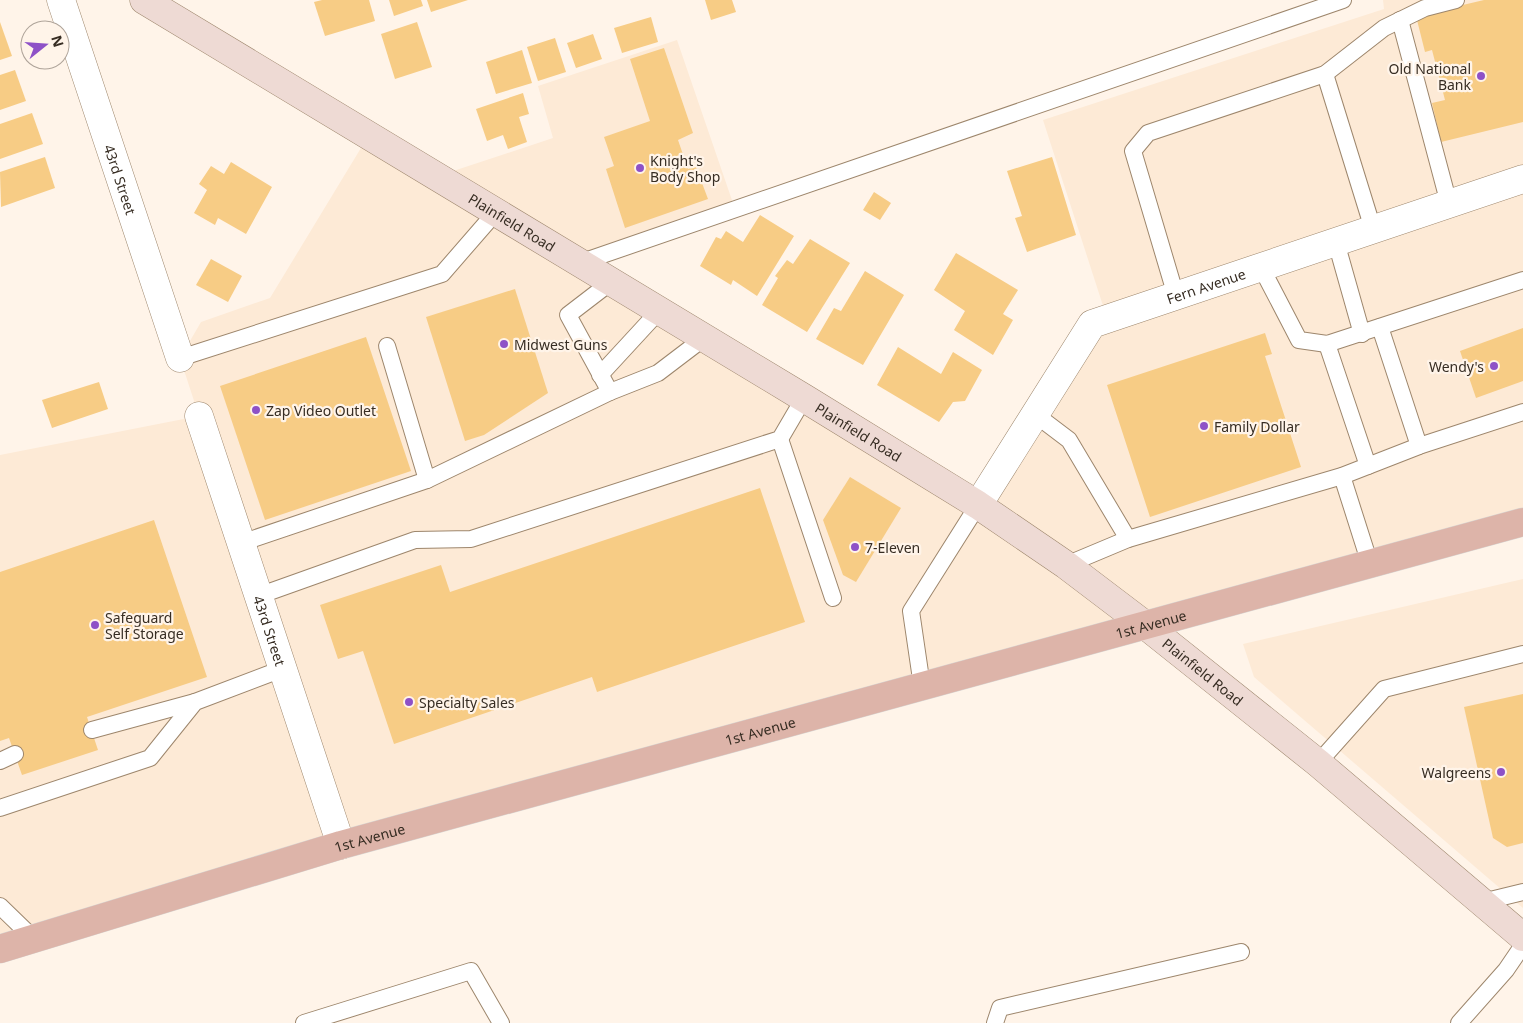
<svg xmlns="http://www.w3.org/2000/svg" width="1523" height="1023" viewBox="0 0 1523 1023" font-family="'Noto Sans',sans-serif">
<rect width="100%" height="100%" fill="#fff4e9"/>
<g fill="#fdead6">
<polygon points="1383,0 1523,0 1523,516 0,943 0,455 199,416 180,358 201,322 270,298 364,143 423,181 553,138 538,86 677,40 735,209 580,263 970,508 1106,315 1043,120 1384,9"/>
<polygon points="1523,579 1523,908 1254,677 1243,644"/>
</g>
<g fill="#f7cc85">
<polygon points="322,0 369,0 375,21 325,36 314,2"/>
<polygon points="389,0 421,0 423,6 394,16"/>
<polygon points="427,0 468,0 431,12"/>
<polygon points="705,0 732,0 736,12 711,20"/>
<polygon points="1484,0 1523,0 1523,122 1441,142 1432,103 1445,100 1432,50 1425,52 1416,16"/>
<polygon points="651,17 658,42 622,53 614,28"/>
<polygon points="0,22 12,56 0,60"/>
<polygon points="417,22 432,67 395,79 381,34"/>
<polygon points="593,34 602,59 576,68 567,43"/>
<polygon points="555,38 566,72 538,81 527,47"/>
<polygon points="664,48 693,133 678,140 688,169 696,167 708,199 625,228 606,169 614,166 604,137 650,121 630,59"/>
<polygon points="522,50 532,83 496,94 486,62"/>
<polygon points="15,70 26,101 0,110 0,75"/>
<polygon points="523,93 529,114 519,117 527,142 508,149 503,135 487,141 476,109"/>
<polygon points="32,113 43,144 0,159 0,124"/>
<polygon points="45,157 55,188 1,207 0,172"/>
<polygon points="1052,157 1076,235 1027,252 1015,218 1022,216 1007,171"/>
<polygon points="231,162 272,187 246,234 218,218 215,225 194,213 207,190 199,184 211,166 224,174"/>
<polygon points="874,192 891,203 880,220 863,210"/>
<polygon points="760,215 794,236 757,296 733,280 731,285 700,266 716,237 721,239 726,231 743,242"/>
<polygon points="810,239 850,263 807,332 762,305 778,278 775,276 787,260 793,264"/>
<polygon points="956,253 1018,290 1003,314 1013,320 993,355 954,330 965,311 934,290"/>
<polygon points="211,259 242,276 228,302 196,285"/>
<polygon points="865,271 904,295 863,365 816,339 834,308 841,311"/>
<polygon points="515,289 548,393 484,435 465,441 426,317"/>
<polygon points="1523,328 1523,381 1476,398 1460,351"/>
<polygon points="1265,333 1272,354 1265,356 1301,467 1150,517 1107,385"/>
<polygon points="366,337 411,471 265,520 220,386"/>
<polygon points="898,347 941,374 953,352 982,370 965,401 953,402 939,422 877,385"/>
<polygon points="99,382 108,409 52,428 42,400"/>
<polygon points="850,477 901,508 856,582 843,575 823,520"/>
<polygon points="760,488 805,622 597,692 592,677 394,744 363,651 338,659 320,605 441,565 450,592"/>
<polygon points="154,520 207,677 87,717 98,750 22,775 9,738 0,741 0,572"/>
<polygon points="1523,694 1523,843 1507,847 1493,838 1464,707"/>
</g>
<g fill="none" stroke-linecap="round" stroke-linejoin="round">
<defs>
<g id="lane">
<polyline points="1400,20 1449,204"/>
<polyline points="1325,74 1373,229"/>
<polyline points="1336,242 1362,334"/>
<polyline points="579,263 1343,0"/>
<polyline points="1261,267 1299,340 1327,344 1523,280"/>
<polyline points="611,282 568,315 610,392 658,373 704,338"/>
<polyline points="1176,296 1133,151 1148,133 1325,74 1384,28 1425,8 1456,0"/>
<polyline points="1380,327 1419,446"/>
<polyline points="1327,344 1368,466"/>
<polyline points="387,346 427,480"/>
<polyline points="180,358 442,274 495,213"/>
<polyline points="600,375 659,311"/>
<polyline points="1036,415 1069,440 1128,539"/>
<polyline points="780,439 833,598"/>
<polyline points="1342,476 1370,564"/>
<polyline points="241,543 427,480 610,392"/>
<polyline points="1066,565 1128,539 1342,476 1419,446 1523,412"/>
<polyline points="258,596 415,540 471,539 780,439 804,398"/>
<polyline points="922,686 911,611 978,505"/>
<polyline points="92,730 195,702"/>
<polyline points="0,761 15,754"/>
<polyline points="1318,763 1384,689 1523,654"/>
<polyline points="0,808 150,758 195,702 282,669"/>
<polyline points="1482,902 1523,892"/>
<polyline points="0,906 34,939"/>
<polyline points="304,1023 471,971 501,1023"/>
<polyline points="995,1023 1000,1008 1241,952"/>
<polyline points="1459,1023 1506,970 1523,945"/>
</g>
<g id="street">
<path id="s1" d="M61 0 180 358"/>
<path id="s2" d="M199 416 341 845"/>
<path id="s3" d="M978 505 1092 324 1523 179"/>
</g>
<g id="secondary">
<path id="s4" d="M144 0 804 398 978 505 1066 565 1145 625 1318 763 1523 937"/>
</g>
<g id="primary">
<path id="s5" d="M0 949 341 845 1523 522"/>
</g>
</defs>
<use href="#lane" stroke="#9d866c" stroke-width="18"/>
<use href="#street" stroke="#9d866c" stroke-width="29"/>
<use href="#secondary" stroke="#9d866c" stroke-width="29"/>
<use href="#primary" stroke="#d7d5d3" stroke-width="29"/>
<use href="#lane" stroke="#fff" stroke-width="16"/>
<use href="#street" stroke="#fff" stroke-width="28"/>
<use href="#secondary" stroke="#eedad4" stroke-width="28"/>
<use href="#primary" stroke="#ddb4a9" stroke-width="28"/>
</g>
<g fill="#8e51c7" stroke="#fff4e9" stroke-width="2">
<circle cx="1481" cy="76" r="5"/>
<circle cx="640" cy="168" r="5"/>
<circle cx="504" cy="344" r="5"/>
<circle cx="1494" cy="366" r="5"/>
<circle cx="256" cy="410" r="5"/>
<circle cx="1204" cy="426" r="5"/>
<circle cx="855" cy="547" r="5"/>
<circle cx="95" cy="625" r="5"/>
<circle cx="409" cy="702" r="5"/>
<circle cx="1501" cy="772" r="5"/>
</g>
<g text-anchor="middle" dominant-baseline="central" stroke-width="4.5" stroke-linejoin="round" paint-order="stroke">
<g font-size="14" fill="#372d23" stroke="#fff4e9" text-anchor="start">
<text x="1471" y="68" text-anchor="end">Old National<tspan x="1471" dy="16">Bank</tspan></text>
<text x="650" y="160">Knight's<tspan x="650" dy="16">Body Shop</tspan></text>
<text x="514" y="344">Midwest Guns</text>
<text x="1484" y="366" text-anchor="end">Wendy's</text>
<text x="266" y="410">Zap Video Outlet</text>
<text x="1214" y="426">Family Dollar</text>
<text x="865" y="547">7-Eleven</text>
<text x="105" y="617">Safeguard<tspan x="105" dy="16">Self Storage</tspan></text>
<text x="419" y="702">Specialty Sales</text>
<text x="1491" y="772" text-anchor="end">Walgreens</text>
</g>
<g font-size="14" fill="#372d23" stroke="#fff4e9">
<text stroke="none"><textPath href="#s1" startOffset="189">43rd Street</textPath></text>
<text stroke="none"><textPath href="#s4" startOffset="430">Plainfield Road</textPath></text>
<text stroke="none"><textPath href="#s3" startOffset="334">Fern Avenue</textPath></text>
<text stroke="none"><textPath href="#s4" startOffset="835">Plainfield Road</textPath></text>
<text stroke="none"><textPath href="#s5" startOffset="1196">1st Avenue</textPath></text>
<text stroke="none"><textPath href="#s2" startOffset="226">43rd Street</textPath></text>
<text stroke="none"><textPath href="#s4" startOffset="1255">Plainfield Road</textPath></text>
<text stroke="none"><textPath href="#s5" startOffset="791">1st Avenue</textPath></text>
<text stroke="none"><textPath href="#s5" startOffset="386">1st Avenue</textPath></text>
</g>
</g>
<g transform="translate(45 45) rotate(73)"><circle r="24" fill="#fff4e9" stroke="#afa49a"/>
<path d="M0-4L9 19L0 12L-9 19Z" fill="#8e51c7"/>
<text y="-8" font-size="14" font-weight="bold" text-anchor="middle" fill="#372d23">N</text>
</g>
</svg>
